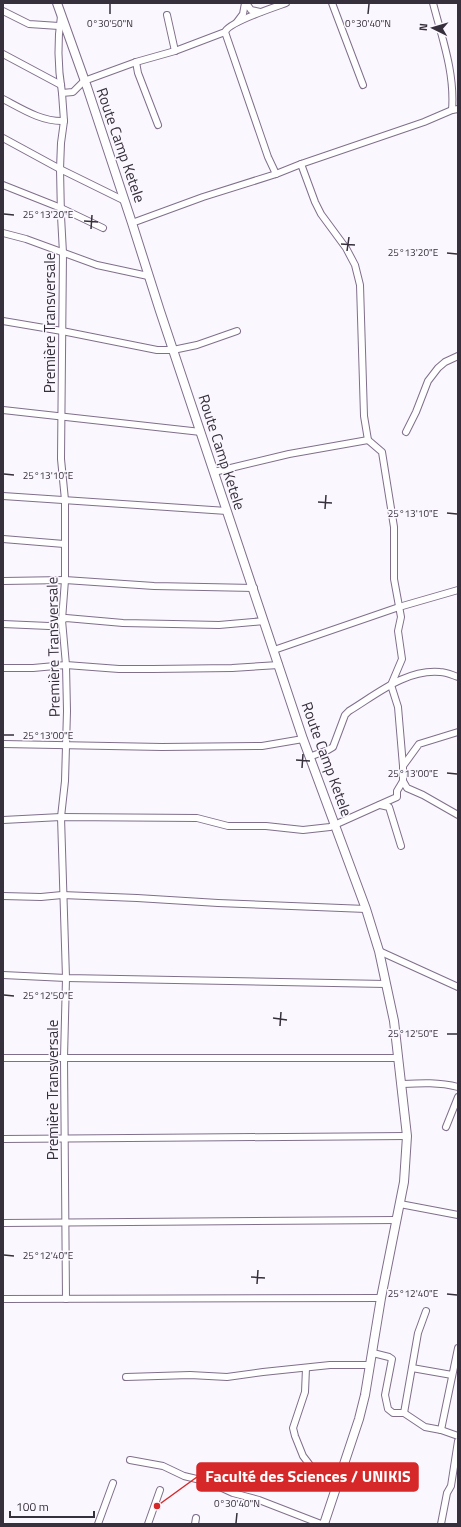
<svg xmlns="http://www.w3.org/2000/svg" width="461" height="1527" viewBox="0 0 461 1527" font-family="'Titillium Web',sans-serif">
<rect width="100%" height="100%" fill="#fbf7fe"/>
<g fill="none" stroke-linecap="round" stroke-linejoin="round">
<defs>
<g id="minor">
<polyline points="246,3 251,10 260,12"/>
<polyline points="332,3 363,85"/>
<path d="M433 3C442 38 455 73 452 110"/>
<polyline points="3,11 29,24 59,26"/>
<polyline points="167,15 175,51"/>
<path d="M61 16C57 42 58 68 62 93"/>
<polyline points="237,22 243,14 245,3"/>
<polyline points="225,32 268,157 276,174"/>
<polyline points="3,54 61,85"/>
<polyline points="136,62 138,73 158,125"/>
<path d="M3 99C22 109 42 122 64 121"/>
<polyline points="3,138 60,169 125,201"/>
<polyline points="301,164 315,202 321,214 346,248 355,265 360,285 364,416 368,440 382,452 394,527 394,579 401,617 398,631 402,659 391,685 398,707 403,766"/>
<polyline points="3,185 61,208 103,228"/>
<polyline points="132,223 203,197 276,174 301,164 424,122 452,110 458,109"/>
<polyline points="3,233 26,239 97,265 148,276"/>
<polyline points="3,321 62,331 157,350 173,350 197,345 237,331"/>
<polyline points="3,410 201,432"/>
<polyline points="406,432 416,412 428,381 438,368 445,362 458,356"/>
<polyline points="214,472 289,454 368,440"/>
<polyline points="3,496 227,511"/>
<polyline points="3,539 64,544"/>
<polyline points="3,581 65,580 154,586 254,588"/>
<polyline points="3,624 49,626 66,618 123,623 173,624 219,625 264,621"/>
<polyline points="274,650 399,607 458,590"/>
<polyline points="3,668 33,668 66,665 119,669 153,669 232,668 279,665"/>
<polyline points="3,744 162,747 262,746 303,739"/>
<path d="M309 757 328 750 333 747 345 715 349 711C377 694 406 669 440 672 446 672 452 675 458 677"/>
<polyline points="403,781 407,788 423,795 458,815"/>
<polyline points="380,805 389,807 401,846"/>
<polyline points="3,820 61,817 197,818 228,826 266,826 303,830 330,827 379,805 397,797 397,791 403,781 403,766 419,744 458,732"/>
<polyline points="3,896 41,897 62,895 137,898 218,903 366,909"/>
<polyline points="379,951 458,987"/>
<polyline points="3,975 66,978 386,984"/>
<polyline points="3,1058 399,1058"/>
<path d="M402 1084C421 1083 439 1082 458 1087"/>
<polyline points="446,1127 458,1097"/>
<polyline points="3,1139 407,1136"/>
<polyline points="400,1204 458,1215"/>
<polyline points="3,1223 396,1220"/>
<polyline points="3,1299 381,1298"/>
<path d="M66 1299 64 1058 66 978 61 817 65 781 67 711 66 665 62 620 65 580V500L61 459 63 253 61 216 60 169 61 143 64 121 62 93 73 92 84 81 136 62 175 51 225 32C229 22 275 7 286 3"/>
<polyline points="373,1353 389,1357 392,1359 385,1395 388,1409 393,1413 404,1413 425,1427 441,1430 458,1436"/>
<polyline points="306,1368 305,1392 293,1428 295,1436 303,1456 316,1473 339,1480"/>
<polyline points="412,1368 452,1375"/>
<polyline points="126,1377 190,1375 227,1377 263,1372 330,1365 370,1365"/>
<polyline points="404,1413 418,1333 426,1311"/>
<polyline points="441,1430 458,1348"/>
<polyline points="130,1460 163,1466 184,1476 209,1482 233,1493 259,1500 321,1524"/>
<polyline points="98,1524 113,1483"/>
<polyline points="148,1524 160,1490"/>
<polyline points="195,1524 196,1518"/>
<polyline points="441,1524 447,1493 451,1486 458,1441"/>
</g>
<polyline id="tertiary" points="57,3 87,87 132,223 160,311 303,739 366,909 379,951 394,1021 407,1136 404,1182 381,1298 365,1395 359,1419 324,1524"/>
</defs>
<use href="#minor" stroke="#7f6f8b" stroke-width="8"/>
<use href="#tertiary" stroke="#7f6f8b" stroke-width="10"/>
<use href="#minor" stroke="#fff" stroke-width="6"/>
<use href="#tertiary" stroke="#fff" stroke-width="8"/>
</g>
<path fill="none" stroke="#362f3c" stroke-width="1.5" d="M110 14V4M368 14 369 4M4 214 14 215M84 221 98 222M91 229 92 215M341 244 355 245M347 251 349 237M447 253 457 254M4 474 14 475M318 502 332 503M325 509 326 495M447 513 457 514M4 735H14M296 760 310 761M302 768 303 754M447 773 457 774M4 995 14 996M273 1018 287 1020M280 1026 281 1012M447 1034H457M4 1255 14 1256M251 1277 265 1278M257 1284 258 1270M447 1294 457 1295M236 1523 237 1513"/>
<g text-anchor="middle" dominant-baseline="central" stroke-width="3" stroke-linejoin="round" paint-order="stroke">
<g font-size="15" fill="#362f3c" stroke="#fbf7fe">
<text transform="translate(121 145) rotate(71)">Route Camp Ketele</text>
<text transform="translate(49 323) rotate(-90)">Première Transversale</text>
<text transform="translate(222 452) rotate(72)">Route Camp Ketele</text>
<text transform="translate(53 647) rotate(-91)">Première Transversale</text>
<text transform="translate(327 759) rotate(70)">Route Camp Ketele</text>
<text transform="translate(52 1090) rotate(-90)">Première Transversale</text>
</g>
</g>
<g font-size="10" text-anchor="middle" fill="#362f3c" stroke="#fbf7fe" stroke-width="3" stroke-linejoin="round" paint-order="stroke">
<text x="110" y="27">0°30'50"N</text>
<text x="368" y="27">0°30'40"N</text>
<text x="48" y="218">25°13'20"E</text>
<text x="413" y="256">25°13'20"E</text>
<text x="48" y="479">25°13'10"E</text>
<text x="413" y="517">25°13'10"E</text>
<text x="48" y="739">25°13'00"E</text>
<text x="413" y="777">25°13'00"E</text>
<text x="48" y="999">25°12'50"E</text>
<text x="413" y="1037">25°12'50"E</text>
<text x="48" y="1259">25°12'40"E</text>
<text x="413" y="1297">25°12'40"E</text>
<text x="237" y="1507">0°30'40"N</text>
</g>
<path fill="none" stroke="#d62828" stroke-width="1.5" d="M157 1506L197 1477"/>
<circle fill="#d62828" stroke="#fbf7fe" stroke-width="1.5" cx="157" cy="1506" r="4"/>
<rect fill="#d62828" stroke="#d62828" stroke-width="1.5" x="197" y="1463" width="221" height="28" rx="4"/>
<g font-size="16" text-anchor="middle" font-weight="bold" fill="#fff">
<text x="308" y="1482">Faculté des Sciences / UNIKIS</text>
</g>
<rect width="461" height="1527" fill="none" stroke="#362f3c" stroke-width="8"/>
<g transform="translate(433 28) rotate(275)" stroke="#fbf7fe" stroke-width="3" paint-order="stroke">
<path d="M0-3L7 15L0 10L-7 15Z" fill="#362f3c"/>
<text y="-6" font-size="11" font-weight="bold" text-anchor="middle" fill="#362f3c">N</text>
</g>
<path d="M10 1511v6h84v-6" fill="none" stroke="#362f3c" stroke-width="2"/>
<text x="16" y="1511" font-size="12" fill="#362f3c" stroke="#fbf7fe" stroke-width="3" paint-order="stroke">100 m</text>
</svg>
